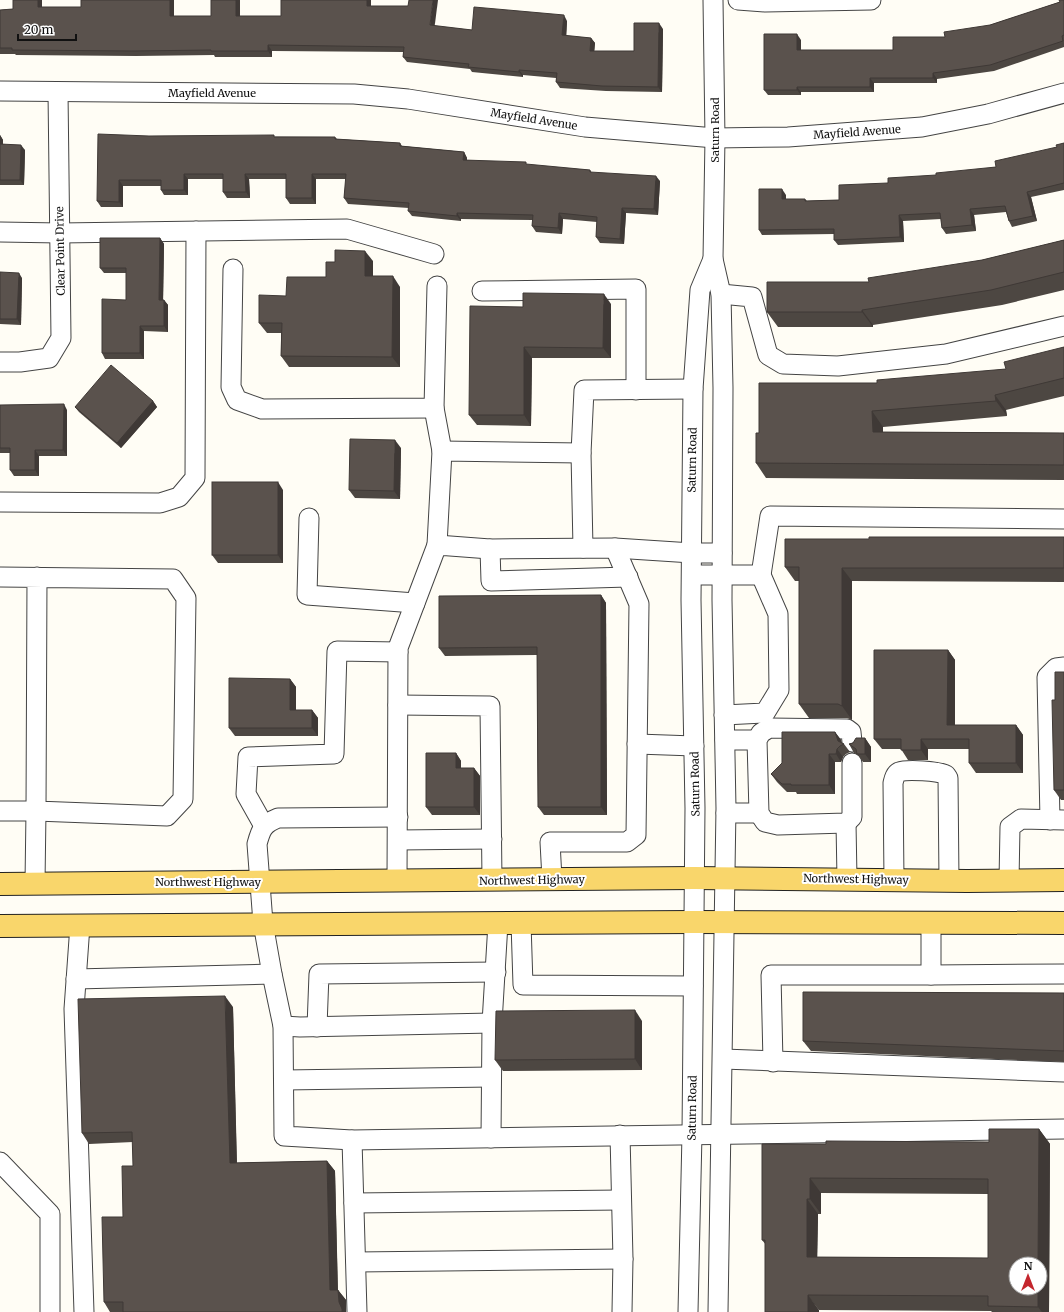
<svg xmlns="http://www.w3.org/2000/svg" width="1064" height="1312" viewBox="0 0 1064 1312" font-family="Merriweather,serif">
<rect width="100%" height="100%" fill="#fffdf5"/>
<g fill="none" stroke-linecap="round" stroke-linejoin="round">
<defs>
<g id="minor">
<polyline points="713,0 715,138 713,259 721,294 723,388 722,600 726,808 718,1312"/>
<polyline points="738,0 765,2 871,0"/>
<polyline points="0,91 354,94 408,99 585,127 715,138 788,137 922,127 988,114 1064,93"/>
<polyline points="0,232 60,233 347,229 434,254"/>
<polyline points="233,269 231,387 237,400 262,409 434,408 437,286"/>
<polyline points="482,291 636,289 636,390"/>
<polyline points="721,294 752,297 768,355 783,364 838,366 946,354 1064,326"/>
<polyline points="0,362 20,362 49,358 61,338 58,92"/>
<polyline points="434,408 442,451"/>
<polyline points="0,502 160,503 179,497 195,478 196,231"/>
<polyline points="309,518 307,595 415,603"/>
<polyline points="437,545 442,451 581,453"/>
<polyline points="583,548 581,453 584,390 693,389"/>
<polyline points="490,549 491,581 628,577"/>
<polyline points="692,575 761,575 770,516 1064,519"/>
<polyline points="0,577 173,579 186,598 183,799 167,816 36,811 37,577"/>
<polyline points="398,705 490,706 492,880"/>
<polyline points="724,715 765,713 779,690 778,614 761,575"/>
<polyline points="725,740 757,740"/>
<polyline points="852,742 851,732 847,729 769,728 761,733 757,740 759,813 765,822 778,825 846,823 852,817 852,763"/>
<polyline points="637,744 694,746"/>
<polyline points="0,811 36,811 35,883"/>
<polyline points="726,813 759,813"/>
<path d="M398 817 278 818C263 824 261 829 257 844L263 923 272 974 283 1026 284 1136 352 1140 1064 1129"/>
<polyline points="1050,820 1047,677 1056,668 1064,667"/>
<polyline points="846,823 847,879"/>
<polyline points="264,826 246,794 248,757 334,754 337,651 398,652"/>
<polyline points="398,840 492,839"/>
<polyline points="552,879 550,842 627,842 636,835 639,604 615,548"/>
<path d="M894 880 893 783C894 779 895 774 899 772 907 769 939 771 946 775L948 778 949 881"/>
<polyline points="397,881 398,648 437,545 490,549 615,548 692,553 722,553"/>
<polyline points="1009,881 1010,827 1021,819 1064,820"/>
<polyline points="521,923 523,985 693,986"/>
<polyline points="80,925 74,1009 84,1312"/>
<polyline points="931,975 1064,974"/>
<polyline points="76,979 272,974"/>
<polyline points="283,1026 300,1027 492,1023"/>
<polyline points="317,1027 319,974 496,972"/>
<polyline points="723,1059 1064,1072"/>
<polyline points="773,1062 771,975 931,975 931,923"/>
<polyline points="284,1080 491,1077"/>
<polyline points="620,1135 623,1259 622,1312"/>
<polyline points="491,1138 492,1023 498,923"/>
<polyline points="352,1140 357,1312"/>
<polyline points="0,1162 50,1214 50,1312"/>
<polyline points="354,1203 621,1200"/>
<polyline points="356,1262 623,1259"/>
<polyline points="688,1312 692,1134 695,808 691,600 693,389 700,290 713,259"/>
</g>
<g id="major">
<polyline points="0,884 694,878 967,881 1064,880"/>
<polyline points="0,926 694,922 1064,923"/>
</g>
</defs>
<use href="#minor" stroke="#444" stroke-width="21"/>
<use href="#major" stroke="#222" stroke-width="24"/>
<use href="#minor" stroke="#fff" stroke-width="19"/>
<use href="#major" stroke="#f9d66b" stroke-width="22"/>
</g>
<g fill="#4d4742" fill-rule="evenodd">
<polygon points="174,0 174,16 211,16 240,0 240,16 281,16 281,0 371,0 371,6 435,26 472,30 567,21 566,36 591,38 595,43 594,51 634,51 663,29 662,92 606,91 560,88 556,82 556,78 523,75 523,77 472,72 470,69 407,62 403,57 403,52 272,51 272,57 215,57 214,55 136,56 16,55 15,54 0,54 0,10 13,9 42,7 81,7"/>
<polygon points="1064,0 1064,47 994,71 937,79 937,83 874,83 874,92 801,92 801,95 768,95 764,90 801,40 801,50 893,50 945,37 990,25 1060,2"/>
<polygon points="0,135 3,140 3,144 25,150 24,185 0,185"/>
<polygon points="149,136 335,137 337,139 400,143 402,146 464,152 467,158 467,160 528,165 590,170 592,173 660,181 658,215 626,213 624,244 600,243 596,237 597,222 563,219 562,234 536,232 532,226 533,220 461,219 461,221 412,216 408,211 409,208 348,204 344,198 346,179 316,179 316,204 290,204 286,198 286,179 249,179 250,198 227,198 223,192 223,179 188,179 188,195 164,195 161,190 161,186 123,186 123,207 101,207 97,201"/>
<polygon points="1064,143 1064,190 1031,197 1037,221 1012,227 1009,221 1006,212 974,215 976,231 946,234 942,228 941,219 903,221 904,242 838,245 834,240 834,234 762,235 759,230 786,195 786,199 805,199 807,201 839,200 888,183 996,167 1057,147"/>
<polygon points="160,238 164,244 163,300 164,300 168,305 168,332 144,331 144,359 105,359 102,353 126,300 126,273 104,273 100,268"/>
<polygon points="1064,240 1064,290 1002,305 873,325 873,327 778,327 767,312 869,282 982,260"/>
<polygon points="373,261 373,276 400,287 400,367 289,367 281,356 281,333 267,333 259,323 286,296 326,277"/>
<polygon points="0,272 22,278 21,325 0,324"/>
<polygon points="611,304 611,358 532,358 531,426 477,425 469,415 523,307"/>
<polygon points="1064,347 1064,396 1006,410 1007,416 883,427 883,432 1064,433 1064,480 766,478 756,463 759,433 877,383 1006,369"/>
<polygon points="153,401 157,407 121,448 79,412 75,407"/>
<polygon points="0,405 67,410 67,456 39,456 39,476 14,476 10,470 10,453 0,453"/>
<polygon points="401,448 400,499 355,498 349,490"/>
<polygon points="283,490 283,563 218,563 212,555"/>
<polygon points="1064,537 1064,582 852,581 852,720 847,718 809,718 799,704 799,581 795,581 785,567 869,539"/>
<polygon points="601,595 606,603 607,815 544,815 538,807 537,655 445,656 439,648"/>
<polygon points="948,650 955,660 955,725 1016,725 1023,735 1023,773 976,773 969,763 969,749 928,749 928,760 908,760 901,749 882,749 874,739"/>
<polygon points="1064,672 1064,800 1061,800 1054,790 1055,700"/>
<polygon points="290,679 296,687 296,710 312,710 318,718 318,736 235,736 229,728"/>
<polygon points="835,732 841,740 842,743 844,744 850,752 846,754 843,757 841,762 835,762 835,794 797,794 796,792 787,792 777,782 771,774"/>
<polygon points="865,738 871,747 871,762 863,762 858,755 854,753 849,744"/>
<polygon points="456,753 461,761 461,768 474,768 480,776 480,815 432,815 426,807"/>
<polygon points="1064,993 1064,1062 811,1051 803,1041"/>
<polygon points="233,1007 237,1163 327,1161 335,1171 338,1290 346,1300 346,1312 110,1312 104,1302 123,1217 133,1166 133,1142 89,1144 82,1133"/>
<polygon points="642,1021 642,1070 503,1071 495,1060"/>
<path d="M1039 1129 1050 1144 1049 1312H992L991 1311 819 1310 762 1240 826 1144 989 1142ZM821 1193 988 1194V1258L817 1257 818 1214H821Z"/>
</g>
<g fill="#3f3936">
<polygon points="38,0 42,0 42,13 38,7"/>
<polygon points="170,0 174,0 174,22 170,16"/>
<polygon points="236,0 240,0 240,22 236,16"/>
<polygon points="367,0 371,0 371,11 367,6"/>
<polygon points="433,0 438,0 434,31 430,25"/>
<polygon points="564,15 567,21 566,41 562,35"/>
<polygon points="659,23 663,29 662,92 658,87"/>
<polygon points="797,34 801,40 801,55 797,50"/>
<polygon points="591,38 595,43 594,56 590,51"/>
<polygon points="268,45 272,51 272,57 268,51"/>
<polygon points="519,70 523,75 523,77 519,72"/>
<polygon points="933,73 937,79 937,83 933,78"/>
<polygon points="870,78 874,83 874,92 870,87"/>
<polygon points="797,87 801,92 801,95 797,90"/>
<polygon points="0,135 3,140 3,150 0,145"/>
<polygon points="21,145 25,150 24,185 20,180"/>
<polygon points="464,152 467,158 467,166 463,160"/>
<polygon points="184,174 188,179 188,195 184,190"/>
<polygon points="245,174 249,179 250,198 246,192"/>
<polygon points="312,174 316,179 316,204 312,198"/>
<polygon points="656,176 660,181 658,215 654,209"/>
<polygon points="119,180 123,186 123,207 119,202"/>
<polygon points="782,189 786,195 786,205 782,199"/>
<polygon points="1027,192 1031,197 1037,221 1033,216"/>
<polygon points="622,208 626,213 624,244 620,239"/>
<polygon points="970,209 974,215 976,231 972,225"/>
<polygon points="457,213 461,219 461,221 457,216"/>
<polygon points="559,213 563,219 562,234 558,228"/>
<polygon points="899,215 903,221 904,242 900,237"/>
<polygon points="160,238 164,244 163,305 159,300"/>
<polygon points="365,251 373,261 373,287 365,276"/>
<polygon points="19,273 22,278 21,325 17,319"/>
<polygon points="393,276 400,287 400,367 392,357"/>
<polygon points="604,294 611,304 611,358 603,348"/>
<polygon points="164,300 168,305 168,332 164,326"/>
<polygon points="862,310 873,325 873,327 862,312"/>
<polygon points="140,326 144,331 144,359 140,353"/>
<polygon points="524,347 532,358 531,426 524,415"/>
<polygon points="995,395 1006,410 1007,416 996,401"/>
<polygon points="153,401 157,407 121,448 117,443"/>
<polygon points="64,404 67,410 67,456 63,450"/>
<polygon points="872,411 883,427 883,447 873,432"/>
<polygon points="395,440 401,448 400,499 394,491"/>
<polygon points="35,450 39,456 39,476 35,470"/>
<polygon points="278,482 283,490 283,563 278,555"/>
<polygon points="842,568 852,581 852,720 842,706"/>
<polygon points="601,595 606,603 607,815 601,807"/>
<polygon points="948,650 955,660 955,735 947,725"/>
<polygon points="290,679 296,687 296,718 290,710"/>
<polygon points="312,710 318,718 318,736 312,728"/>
<polygon points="1016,725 1023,735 1023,773 1016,763"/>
<polygon points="835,732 841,740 842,745 838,741"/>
<polygon points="865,738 871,747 871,762 865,754"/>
<polygon points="921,739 928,749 928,760 921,750"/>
<polygon points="837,749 843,757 841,762 836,754"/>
<polygon points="456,753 461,761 461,776 456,768"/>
<polygon points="829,754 835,762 835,794 829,785"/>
<polygon points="474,768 480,776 480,815 474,807"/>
<polygon points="225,996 233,1007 237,1174 230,1163"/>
<polygon points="635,1010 642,1021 642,1070 635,1059"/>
<polygon points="1039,1129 1050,1144 1049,1312 1042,1312 1038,1307 1038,1288 1040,1288 1040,1264 1038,1264"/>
<polygon points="327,1161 335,1171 338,1300 330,1290"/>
<polygon points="810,1178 821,1193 821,1214 810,1199"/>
<polygon points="807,1199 818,1214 817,1273 807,1257"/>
<polygon points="338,1290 346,1300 346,1312 342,1312 339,1302"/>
<polygon points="808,1295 819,1310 819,1312 808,1312"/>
</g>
<g fill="#5a524d" stroke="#3f3936" fill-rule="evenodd">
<polygon points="13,0 38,0 38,7 81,7 81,0 170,0 170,16 211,16 211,0 236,0 236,16 281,16 281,0 367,0 367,6 408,6 409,0 433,0 430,25 472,30 474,7 564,15 562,35 591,38 590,51 634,51 634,23 659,23 658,87 602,86 556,82 557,73 519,70 519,72 468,67 469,64 403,57 404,47 268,45 268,51 211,51 211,50 133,51 12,50 12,48 0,48 0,10 13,9"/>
<polygon points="1059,0 1064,0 1064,35 1062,36 1063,41 990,65 933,73 933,78 870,78 870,87 797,87 797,90 764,90 764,34 797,34 797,50 893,50 893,37 945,37 944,32 990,25 1060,2"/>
<polygon points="98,134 149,136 274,135 274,137 335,137 335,139 400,143 400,146 464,152 463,160 526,162 526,164 590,170 590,172 656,176 654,209 622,208 620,239 596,237 597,217 559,213 558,228 532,226 533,215 457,213 457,216 408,211 409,203 344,198 346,174 312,174 312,198 286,198 286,174 245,174 246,192 223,192 223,174 184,174 184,190 161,190 161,180 119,180 119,202 97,201"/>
<polygon points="1064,143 1064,183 1027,192 1033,216 1009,221 1005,206 970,209 972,225 942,228 940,213 899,215 900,237 834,240 834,229 759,230 759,189 782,189 782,199 805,199 805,201 839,200 839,185 888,183 888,178 936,175 936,173 996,167 995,161 1057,147 1056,145"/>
<polygon points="0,144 21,145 20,180 0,180"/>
<polygon points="100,238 160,238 159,300 164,300 164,326 140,326 140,353 102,353 102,299 126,300 126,268 100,268"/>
<polygon points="1064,240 1064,272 991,290 862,310 862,312 767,312 767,282 869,282 868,278 982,260"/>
<polygon points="335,250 365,251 365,276 393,276 392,357 281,356 282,323 259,323 259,295 286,296 287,277 326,277 326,262 335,262"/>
<polygon points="0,272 19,273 17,319 0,319"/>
<polygon points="523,293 604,294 603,348 524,347 524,415 469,415 470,306 523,307"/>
<polygon points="1064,347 1064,378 995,395 996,401 872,411 873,432 1064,433 1064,465 756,463 756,433 759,433 759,383 877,383 877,380 1006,369 1004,362"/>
<polygon points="111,365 153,401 117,443 75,407"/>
<polygon points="64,404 63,450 35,450 35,470 10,470 10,448 0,448 0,405"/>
<polygon points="350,439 395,440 394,491 349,490"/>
<rect x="212" y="482" width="66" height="73"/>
<polygon points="869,537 1064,537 1064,568 842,568 842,706 838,704 799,704 799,567 785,567 785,539 869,539"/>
<polygon points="601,595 601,807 538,807 537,647 439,648 439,596"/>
<polygon points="874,650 948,650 947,725 1016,725 1016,763 969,763 969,739 921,739 921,750 901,750 901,739 874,739"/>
<polygon points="1055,672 1064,672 1064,790 1054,790 1052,700 1055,700"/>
<polygon points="229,678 290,679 290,710 312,710 312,728 229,728"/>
<polygon points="782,732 835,732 838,741 844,744 840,746 837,749 836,754 829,754 829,785 791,785 791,784 782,784 771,774 782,763"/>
<polygon points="856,738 865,738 865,754 857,754 856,749 849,744 853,743"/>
<polygon points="426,753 456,753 456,768 474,768 474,807 426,807"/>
<polygon points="803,992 1064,993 1064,1051 803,1041"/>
<polygon points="225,996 230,1163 327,1161 330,1290 338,1290 339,1302 342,1309 342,1312 123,1312 123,1302 104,1302 102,1217 123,1217 122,1166 133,1166 132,1132 82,1133 78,999"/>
<polygon points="635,1010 635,1059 495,1060 496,1011"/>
<path d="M989 1129H1039L1038 1264H1016V1288H1038V1307L988 1306V1296L808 1295V1312H765V1240H762V1144H826V1141L989 1142ZM810 1178 988 1179V1258L807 1257V1199H810Z"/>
</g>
<g text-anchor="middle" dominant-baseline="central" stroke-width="4" stroke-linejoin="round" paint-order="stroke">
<g font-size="11" fill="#111" stroke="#fff">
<text x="212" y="93">Mayfield Avenue</text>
<text transform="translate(534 119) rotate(9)">Mayfield Avenue</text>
<text transform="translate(715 130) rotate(-90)">Saturn Road</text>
<text transform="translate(857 132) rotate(-4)">Mayfield Avenue</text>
<text transform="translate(60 251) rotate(-91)">Clear Point Drive</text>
<text transform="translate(692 460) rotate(-89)">Saturn Road</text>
<text transform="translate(695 784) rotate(-91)">Saturn Road</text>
<text transform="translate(856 879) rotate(1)">Northwest Highway</text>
<text transform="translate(532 880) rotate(-1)">Northwest Highway</text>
<text x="208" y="882">Northwest Highway</text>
<text transform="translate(692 1108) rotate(-89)">Saturn Road</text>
</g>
</g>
<g transform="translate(1028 1276)"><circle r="19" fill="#ffffff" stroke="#a0a0a0"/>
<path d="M0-3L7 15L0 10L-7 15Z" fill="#c4262e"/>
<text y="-6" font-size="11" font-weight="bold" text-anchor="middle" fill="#111111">N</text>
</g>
<path d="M18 34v6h58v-6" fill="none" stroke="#111111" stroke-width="2"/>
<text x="24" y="34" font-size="12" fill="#111111" stroke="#ffffff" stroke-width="3" paint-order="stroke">20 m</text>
</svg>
